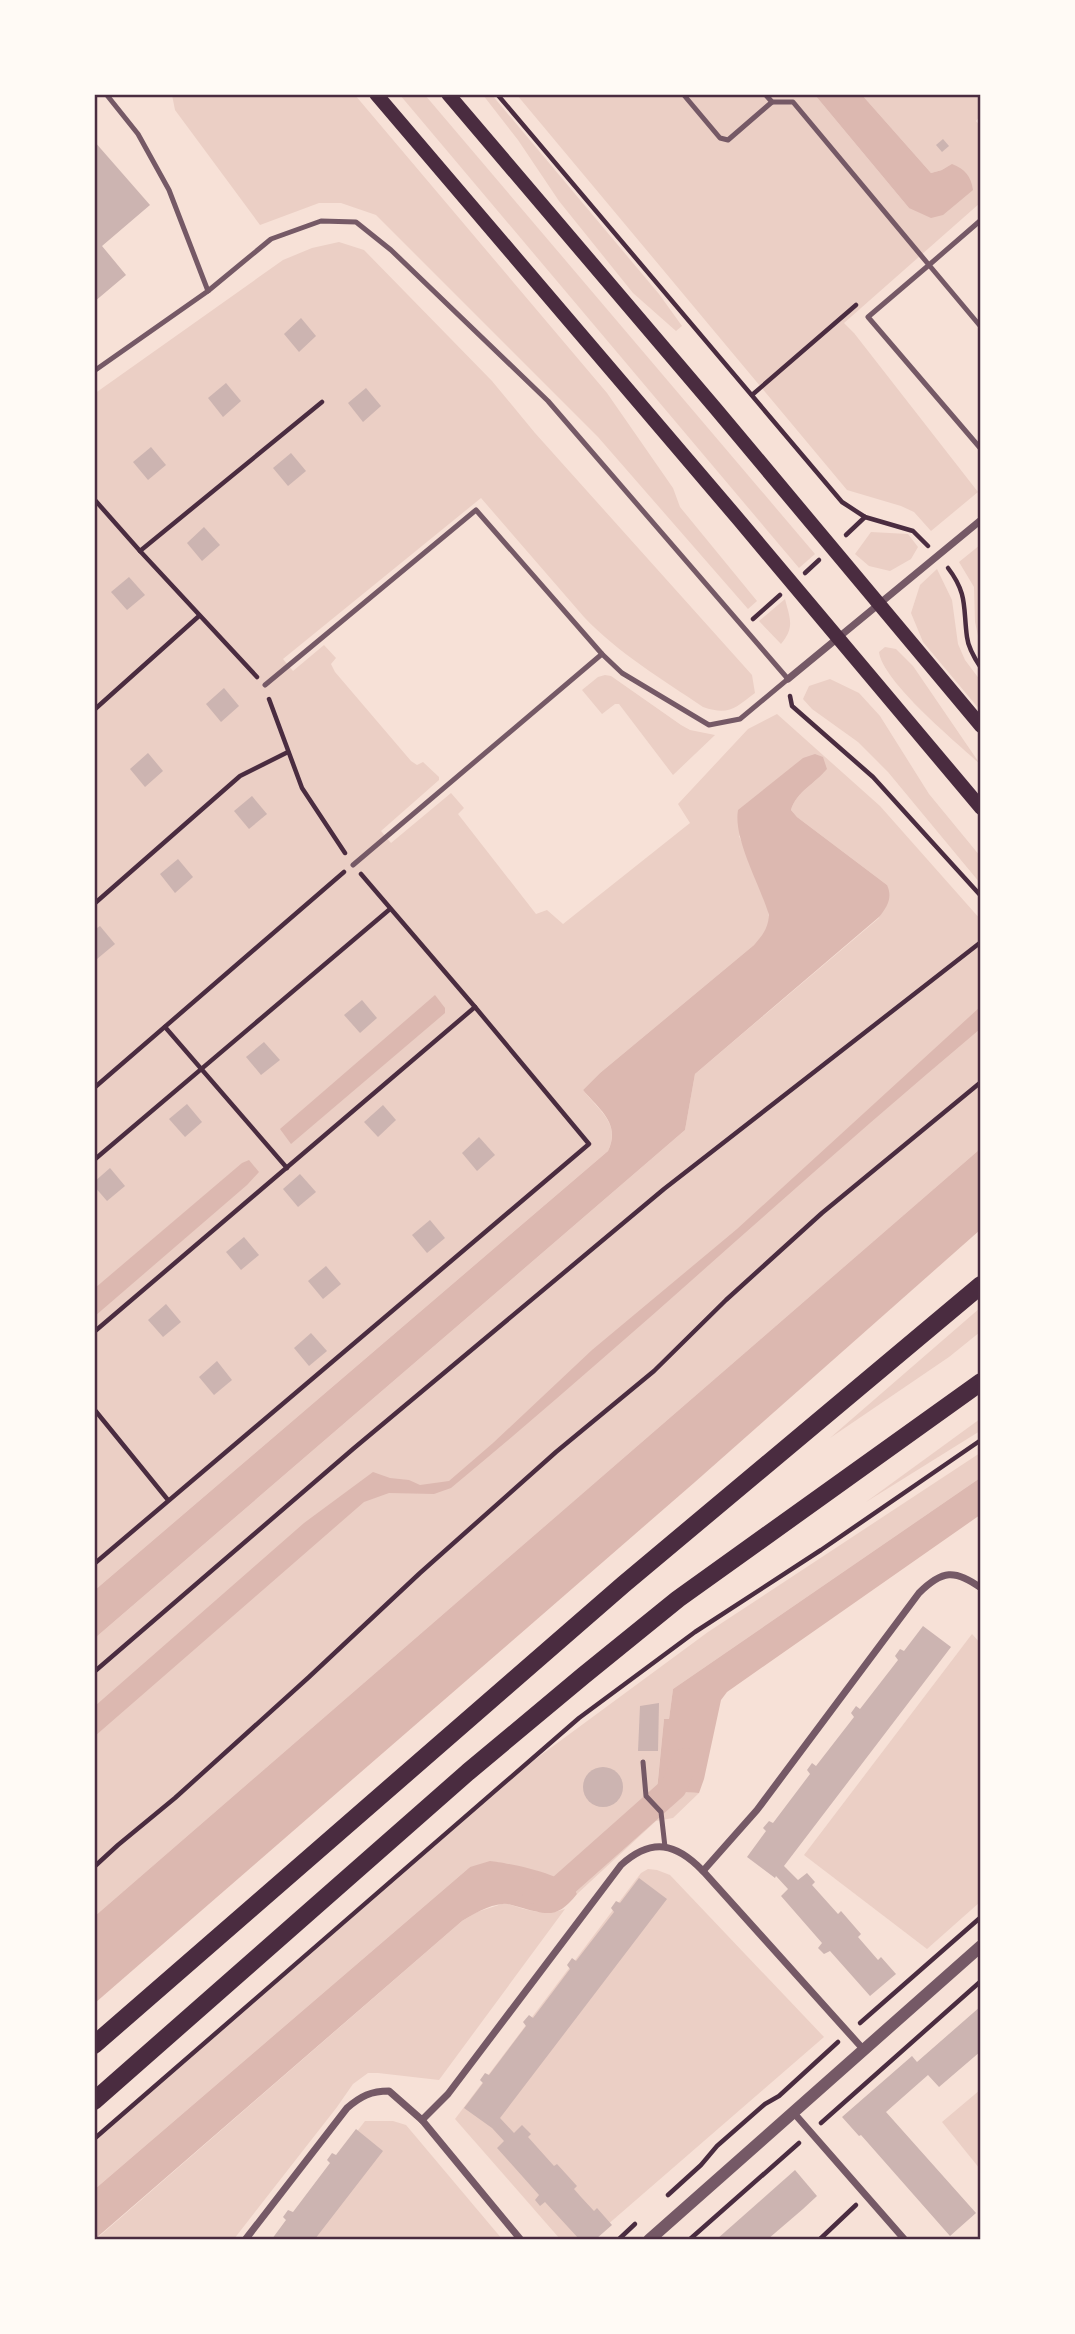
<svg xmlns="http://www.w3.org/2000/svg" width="1075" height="2334" viewBox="0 0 1075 2334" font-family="'Source Sans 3',sans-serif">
<rect width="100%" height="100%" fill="#f7e1d7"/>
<g fill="#ebcfc5">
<polygon points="172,95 355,95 607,393 673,488 680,507 757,601 748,609 598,437 376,215 341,203 319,203 260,225 175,110"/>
<polygon points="400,95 425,95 815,554 799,568"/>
<polygon points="483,95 492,95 659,294 682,326 676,331 633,293 559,201 518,140"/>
<polygon points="517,95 815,95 909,208 942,170 931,173 862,95 980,95 980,116 976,121 980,126 980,203 844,323 854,333 978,492 931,531 914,512 901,506 847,490"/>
<path d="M339 242 364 250 492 381 535 433 752 675 755 693C735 708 729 716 703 707 662 679 618 653 584 617L481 498 283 659 293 671 324 645 336 658 331 664 335 672 411 761 417 765 423 762 439 777V780L381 831 391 843 451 793 464 808 458 814 536 914 547 910 563 924 690 823 678 804 748 729 777 714 880 806 981 920 980 1149 95 1916V1638L685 1130 695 1074 879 918 887 885 797 817 791 810C796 792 816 783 827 769L739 836C747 855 775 909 768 927 766 934 759 940 754 945L600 1073 583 1090C599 1111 621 1123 608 1151L95 1590 94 394 283 260 312 248Z"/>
<polygon points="871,532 908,534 918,547 911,559 890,571 869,566 855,554"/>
<polygon points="980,545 980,645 975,622 974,587 959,562"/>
<polygon points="937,569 952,600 958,644 965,660 980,680 980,710 923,642 911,613 920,585"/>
<path d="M785 599C790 619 795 627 781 644L759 621Z"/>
<path d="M885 647 896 649 913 666 980 764C956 742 883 682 879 652Z"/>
<polygon points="605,675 611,676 681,725 690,730 715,735 673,775 619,704 615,704 602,714 582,690 598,677"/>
<polygon points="830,679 859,693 880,716 929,794 980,856 980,883 888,772 858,742 812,709 803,699 809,686"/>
<polygon points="980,1308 980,1332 949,1357 830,1438"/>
<polygon points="980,1419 980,1431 866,1502"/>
<path d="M980 1453V1478L673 1689 669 1719H664L657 1789 699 1793 673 1818 656 1821 577 1894C574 1884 566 1881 557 1877L470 1867 95 2189 94 2138 475 1808 537 1758 708 1632Z"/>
<polygon points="972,1634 981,1644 980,1902 927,1949 804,1855"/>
<polygon points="648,1869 657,1870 670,1875 824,2037 591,2239 560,2239 455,2119 641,1873"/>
<path d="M505 1903C525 1909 544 1917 565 1909L439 2080 378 2073H368L353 2084 337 2107 234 2239 95 2240 462 1921 477 1912Z"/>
<polygon points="980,2090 980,2169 942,2122"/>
<polygon points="365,2121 393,2121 406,2125 502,2239 275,2240"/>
</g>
<g fill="#dcb8b0">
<path d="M815 95H862L931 173 942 170 952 164C965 169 971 176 973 190L943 215 931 218 909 208Z"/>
<path d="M815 754 823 757 827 769C816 783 796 792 791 810L797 817 887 885C893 898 887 907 879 917L695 1074 685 1130 95 1638V1590L608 1151C621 1124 600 1110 583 1090L600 1073 754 945C763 935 768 928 769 915 760 885 733 839 738 810L803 758Z"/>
<polygon points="435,995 445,1008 445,1013 291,1144 280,1129"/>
<path d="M980 1007V1029C801 1179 631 1339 451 1488L434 1494 389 1493 364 1502 95 1736V1706L304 1523 373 1472 390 1478 409 1480 420 1485 449 1481 493 1443 592 1350 737 1229Z"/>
<polygon points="980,1149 980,1230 695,1482 95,2003 95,1916"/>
<polygon points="249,1160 259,1172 247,1185 95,1316 95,1288 242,1163"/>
<polygon points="980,1478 980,1515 727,1692 721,1700 704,1779 699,1793 657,1790 664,1719 669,1719 673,1689"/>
<path d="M490 1861C508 1863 572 1875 577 1894 557 1919 548 1915 519 1907 514 1906 508 1903 503 1904 488 1905 474 1914 462 1921L95 2239V2189L470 1867Z"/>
</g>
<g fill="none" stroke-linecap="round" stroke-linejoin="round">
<polyline stroke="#dcb8b0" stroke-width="26" points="535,1891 557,1891 674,1787 685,1761"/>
</g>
<g fill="#ccb4b1">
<polygon points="943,139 949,146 942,152 936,145"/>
<polygon points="94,141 150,205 102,246 126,275 94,302"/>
<polygon points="301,318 316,336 299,352 284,334"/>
<polygon points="226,383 241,401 223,417 208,398"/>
<polygon points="366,388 381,406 363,422 348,403"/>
<polygon points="151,447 166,465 148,480 133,462"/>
<polygon points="291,453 306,471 288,486 273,468"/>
<polygon points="204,527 220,545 202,561 187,543"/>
<polygon points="129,577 145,595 127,610 111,592"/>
<polygon points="224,688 239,706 221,722 206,704"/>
<polygon points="148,753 163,771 145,787 130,769"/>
<polygon points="252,796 267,814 249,829 234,811"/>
<polygon points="178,859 193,877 175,893 160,874"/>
<polygon points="100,926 115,944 97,959 94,956 94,930"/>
<polygon points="362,1000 377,1018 360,1033 344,1015"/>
<polygon points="264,1042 280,1060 261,1075 246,1057"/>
<polygon points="187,1104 202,1122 185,1137 169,1119"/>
<polygon points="383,1105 396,1120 378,1137 364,1122"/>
<polygon points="479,1137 495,1155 477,1171 462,1153"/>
<polygon points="110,1168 125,1186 107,1201 94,1186 94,1182"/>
<polygon points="300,1174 316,1192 298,1207 283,1189"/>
<polygon points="430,1220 445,1238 427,1253 412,1235"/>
<polygon points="244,1237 259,1255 241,1270 226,1252"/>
<polygon points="326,1266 341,1284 323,1299 308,1281"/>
<polygon points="166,1304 181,1322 163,1337 148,1320"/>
<polygon points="311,1333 327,1351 309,1366 294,1348"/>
<polygon points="217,1361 232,1380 214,1395 199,1377"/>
<polygon points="923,1626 951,1647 784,1866 798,1880 807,1873 815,1882 812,1885 838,1914 841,1911 861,1934 858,1937 878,1960 881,1957 896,1974 870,1996 830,1951 824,1954 818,1948 822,1943 781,1896 788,1889 776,1876 775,1878 747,1857 766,1831 763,1828 769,1821 773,1823 810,1774 807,1770 812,1763 816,1766 854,1717 851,1713 856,1706 860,1709 898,1660 895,1656 900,1649 904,1651"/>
<polygon points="659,1703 658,1751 638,1751 640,1706"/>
<circle cx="603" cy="1787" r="20"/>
<polygon points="639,1878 667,1899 500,2118 514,2133 522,2125 531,2134 528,2137 554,2166 557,2164 577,2186 574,2189 581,2197 594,2211 597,2208 612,2225 596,2239 579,2239 545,2202 540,2206 535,2200 539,2195 497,2148 504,2141 492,2128 464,2108 483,2083 480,2080 485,2073 489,2075 526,2026 523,2022 529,2015 533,2018 570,1969 567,1965 572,1958 576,1961 614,1912 611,1908 616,1901 620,1903"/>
<polygon points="981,2006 981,2051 939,2087 928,2075 886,2112 976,2213 950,2236 861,2135 859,2136 842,2117 912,2056 917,2062"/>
<polygon points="356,2129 383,2151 315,2239 272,2239 286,2220 283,2217 288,2210 293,2212 330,2163 327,2160 332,2153 336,2155"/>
<polygon points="795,2170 817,2196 803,2209 768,2239 717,2239"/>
</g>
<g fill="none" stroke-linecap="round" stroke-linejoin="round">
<g stroke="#4a2c40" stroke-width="4.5">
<polyline points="497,94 842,502 865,517 913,531 928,546"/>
<polyline points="752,395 856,305"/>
<polyline points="94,499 140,551 257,677"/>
<polyline points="846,535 865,517"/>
<polyline points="140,551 322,402"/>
<path d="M948 568C968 594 963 608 967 637 968 647 975 659 981 668"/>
<polyline points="805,573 819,560"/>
<polyline points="753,619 780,595"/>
<polyline points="790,696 792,706 873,777 981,896"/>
<polyline points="269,699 302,788 345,853"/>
<polyline points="94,710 199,616"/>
<polyline points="94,904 240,776 288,752"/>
<polyline points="165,1027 287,1168"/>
<polyline points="94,1088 344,872"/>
<polyline points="94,1160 390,909"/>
<polyline points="94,1332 475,1007"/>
<polyline points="94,1409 168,1500"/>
<polyline points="94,1564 589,1144 475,1007 361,874"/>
<polyline points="94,1672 353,1449 664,1189 981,942"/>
<polyline points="94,1867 118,1845 175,1798 309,1677 420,1573 556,1452 654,1371 726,1300 822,1213 981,1082"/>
<polyline points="860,2023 981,1917"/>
<polyline points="821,2123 981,1981"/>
<polyline points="94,2139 579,1718 695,1632 821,1550 981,1440"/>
<polyline points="668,2195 701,2165 717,2146 765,2104 779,2096 838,2042"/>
<polyline points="618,2240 635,2224"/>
<polyline points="689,2240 799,2143"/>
<polyline points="819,2240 856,2205"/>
</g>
<g stroke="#755966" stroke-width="5">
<polyline points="106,94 138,134 169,190 208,291"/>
<polyline points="683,94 720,138 728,140 772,102"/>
<polyline points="765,94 772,102 793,102 929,265 868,317 981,449"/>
<polyline points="981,220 929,265 981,327"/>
<polyline points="94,371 208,291 271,239 321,221 356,222 391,250 548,401 788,679 740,719 709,725 622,673 602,654 476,510 265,685"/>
<polyline points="353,865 602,654"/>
<polyline points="643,1762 646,1796 661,1812 665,1847"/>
</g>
<g stroke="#755966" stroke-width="7">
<polyline points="788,679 981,520"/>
<polyline points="703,1871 864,2050"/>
<polyline points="793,2112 905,2240"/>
<polyline points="422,2120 521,2240"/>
<path d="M245 2240 347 2108C361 2096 371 2091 389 2091L422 2120 448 2094 621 1865C652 1837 676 1843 703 1871L757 1810 919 1593C942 1570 955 1569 981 1588"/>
</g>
<polyline stroke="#755966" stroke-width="12" points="649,2240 981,1946"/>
<g stroke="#4a2c40" stroke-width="14">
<polyline points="376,94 739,520 981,808"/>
<polyline points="448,94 716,409 981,726"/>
</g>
<g stroke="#4a2c40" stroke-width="18">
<polyline points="94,2045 624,1584 981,1285"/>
<polyline points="94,2101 468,1772 583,1676 678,1599 981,1382"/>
</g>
</g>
<rect width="1075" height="2334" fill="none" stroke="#fffaf5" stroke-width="192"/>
<rect x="96" y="96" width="883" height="2142" fill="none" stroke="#4a2c40" stroke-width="2.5"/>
</svg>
